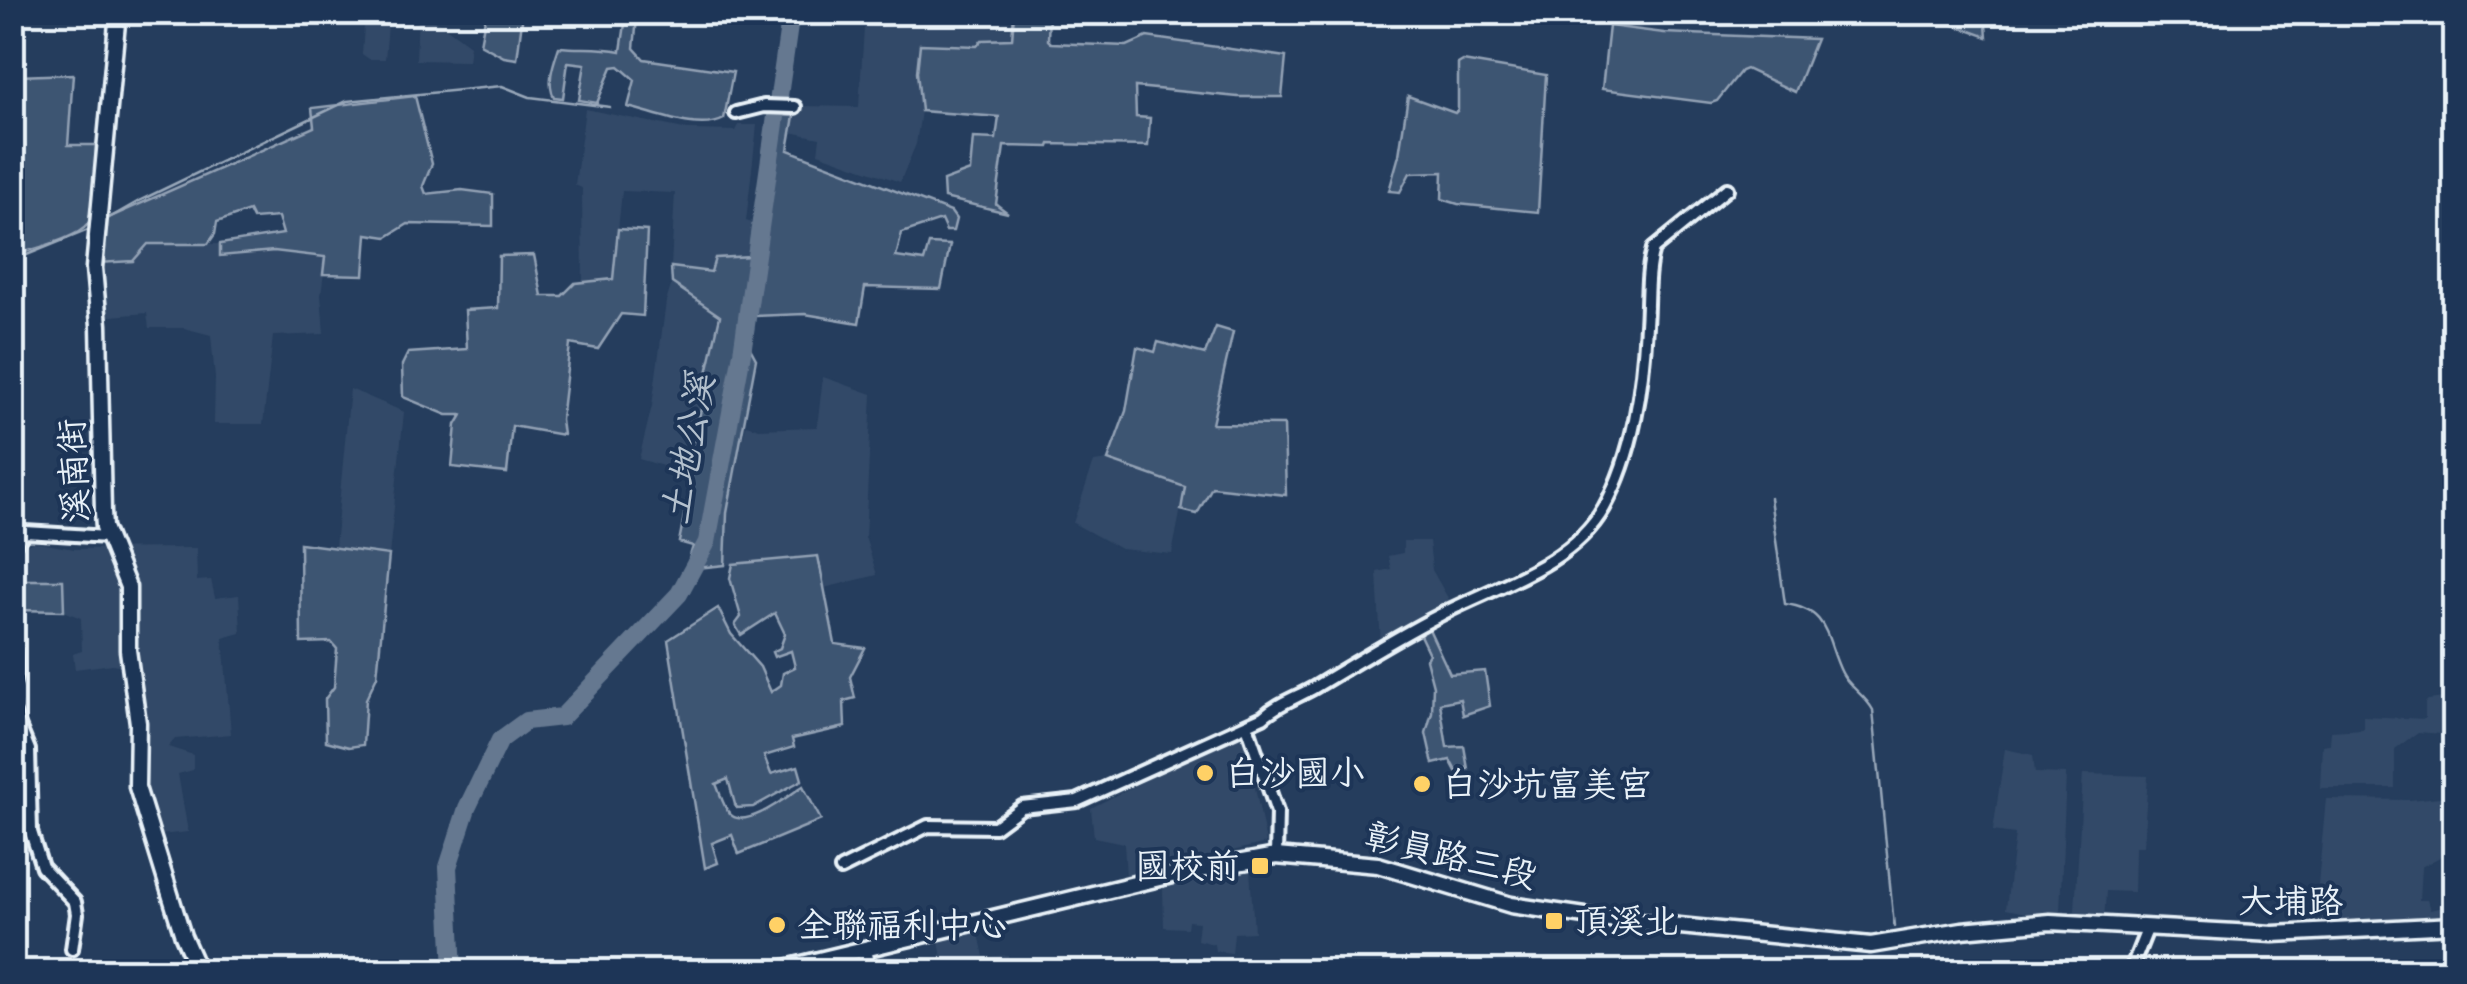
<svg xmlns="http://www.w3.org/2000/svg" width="2467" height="984" viewBox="0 0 2467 984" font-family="Caveat,'LXGW WenKai TC',sans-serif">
<rect width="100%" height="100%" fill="#253d5d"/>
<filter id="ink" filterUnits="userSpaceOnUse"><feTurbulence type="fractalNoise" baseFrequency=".01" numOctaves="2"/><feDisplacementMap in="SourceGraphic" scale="20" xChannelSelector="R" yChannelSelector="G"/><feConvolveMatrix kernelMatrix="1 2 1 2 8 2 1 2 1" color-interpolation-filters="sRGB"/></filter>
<g filter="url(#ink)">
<g fill="#334a68">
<polygon points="365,13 389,13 385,59 369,59 362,54"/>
<polygon points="418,13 440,23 470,45 468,61 416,60"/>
<polygon points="882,13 952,13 992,27 1012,28 1012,39 982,40 977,46 917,72 921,111 916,144 900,182 818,153 820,138 791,132 797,106 859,107 864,28 879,25"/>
<polygon points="585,109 689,130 736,131 739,125 757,125 746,221 758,225 751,256 716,258 711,272 671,267 675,193 622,191 613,279 583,282 582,188 575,185"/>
<polygon points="147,244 220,244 221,256 274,251 326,257 321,295 324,334 273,336 263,424 214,424 215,378 211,335 184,328 149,328 147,313 98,317 98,263"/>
<polygon points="672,283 720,315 707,373 715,377 709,411 701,409 687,473 639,459 652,406 666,302"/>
<polygon points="823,377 872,394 865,537 877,575 824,588 817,556 725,565 727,513 746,425 759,429 817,427"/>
<polygon points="350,389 404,412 389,555 335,547"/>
<polygon points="1108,460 1185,487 1172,554 1121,549 1073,523 1094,462"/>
<polygon points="1403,541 1429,541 1432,570 1453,607 1381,647 1377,572 1391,569 1388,556 1403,553"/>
<polygon points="34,542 74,549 196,548 197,581 211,580 215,598 239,595 241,633 223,638 231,734 175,739 168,747 193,755 193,770 178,774 188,832 150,836 133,768 130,667 112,664 75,669 73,654 82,651 81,618 64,611 63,581 14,580 12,555 18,548"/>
<polygon points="2454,697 2454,735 2418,732 2395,749 2395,788 2320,788 2322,745 2330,744 2331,731 2363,729 2363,716 2425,719 2425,703 2428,700"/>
<polygon points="1245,737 1266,843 1126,876 1124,843 1094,837 1091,808 1226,739"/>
<polygon points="2005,749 2033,755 2035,773 2066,774 2060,911 2075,911 2083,774 2148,776 2143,846 2135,846 2134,892 2106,891 2104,921 2057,919 2006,909 2015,834 1993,831"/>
<polygon points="2450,796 2454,809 2453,850 2421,867 2419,900 2427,900 2430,910 2454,905 2454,922 2325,929 2317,895 2326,799 2410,800"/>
<polygon points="1250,870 1254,932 1234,933 1232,953 1215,951 1214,944 1197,940 1199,922 1188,921 1187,928 1164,927 1163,887 1231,871"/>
<polygon points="978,929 984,957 1008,955 1010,971 944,971 939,940"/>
</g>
<g fill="#3e5472" stroke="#93a2b5" stroke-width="2.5">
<polygon points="486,13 523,13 517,59 504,57 480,44"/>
<polygon points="1049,13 1048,40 1051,43 1127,46 1147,37 1286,57 1282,97 1238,97 1135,87 1136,117 1150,118 1148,146 1050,144 1049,147 1004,146 996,204 1008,213 944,198 943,181 970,171 973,138 996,139 999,117 921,111 917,72 920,44 977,46 982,40 1012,39 1014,13"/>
<polygon points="1825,13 1985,13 1987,37 1951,24 1824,22"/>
<path d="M626 17 637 18 634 48 644 59 733 72 724 119C699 133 655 113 628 107L635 80 619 66 612 67 597 103 579 100 585 64 568 62 563 98 554 97C546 82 554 62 559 47 580 49 599 47 621 51Z"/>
<polygon points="1609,26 1664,33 1816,39 1795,92 1746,69 1741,71 1717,101 1711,103 1602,89"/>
<polygon points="1463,61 1546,75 1538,212 1458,204 1442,199 1443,172 1410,173 1400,192 1389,191 1399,155 1408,96 1455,113 1458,110 1458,64"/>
<path d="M73 74 68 145H96C95 167 101 207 87 225 78 238 29 250 13 256L12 124 18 123V76Z"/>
<polygon points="415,96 432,164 423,186 426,194 462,190 493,194 493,226 408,224 387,237 367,234 364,275 323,274 325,257 274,251 220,256 220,244 283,234 278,217 253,219 249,211 217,222 215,234 208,244 148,244 133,261 98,263 101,228 108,218 314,127 312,108"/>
<polygon points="780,115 794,116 788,150 951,212 956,219 953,231 946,231 941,220 902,233 896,257 924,261 929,244 950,245 941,289 865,287 859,323 805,314 754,316 749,346 756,359 727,513 725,565 686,569 693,546 679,542 692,475 687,473 701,409 709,410 715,377 707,373 720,316 672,283 671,267 711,272 715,258 751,256"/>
<polygon points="618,229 647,231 643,316 621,314 598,349 570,344 561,420 563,435 512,426 507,473 452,467 456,425 462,415 447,415 403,397 402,365 408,353 467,349 465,310 498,308 499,256 534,255 542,296 562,296 575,283 613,279"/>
<polygon points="1216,327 1233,332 1212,424 1284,425 1286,495 1212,487 1197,514 1181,510 1185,487 1108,460 1126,411 1137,347 1155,352 1158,342 1205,354"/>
<polygon points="300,543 389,555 377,676 366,699 363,745 349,747 326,741 325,699 334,687 337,649 331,642 301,643"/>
<path d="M818 556 835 644 865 648 850 677 855 698 844 701 845 727 792 739 794 747 764 756 771 774 798 766 802 780 753 807 736 808 728 779 716 784C720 792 723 807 730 814 745 831 789 795 803 786L821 820 739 854 732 835 712 843 718 863 705 868 668 640 718 608 731 634 760 667 771 692 781 685 783 673 795 667 791 651 774 657 772 652 780 648 785 634 775 613 741 635 735 625 741 617 730 578 733 564Z"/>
<polygon points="14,580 63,580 64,611 15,610"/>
<polygon points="1429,629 1450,674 1485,671 1490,706 1463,715 1460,699 1440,703 1447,747 1464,746 1468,769 1456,771 1450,760 1433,764 1426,733 1432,712 1433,686 1426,659 1429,654 1419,633"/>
</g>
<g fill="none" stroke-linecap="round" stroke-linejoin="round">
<g stroke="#99a8ba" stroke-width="2.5">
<polyline points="104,221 139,201 347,101 502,86 530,97 610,107"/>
<polyline points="12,261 93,228"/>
<path d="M1770 498 1785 604C1831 610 1825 639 1842 673 1849 687 1865 695 1873 710L1894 926"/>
</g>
<polyline stroke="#657890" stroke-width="18" points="453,972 448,867 467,808 500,740 526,721 562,717 679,594 707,542 742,353 791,12"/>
<defs>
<g id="street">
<polyline points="736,113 764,106 795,107"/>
<polyline points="12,547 25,532 108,537"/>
<polyline points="12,621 17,671 12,688"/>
<polyline points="12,702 13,711 29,750 31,832 42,867 75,902 77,914 72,949"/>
<polyline points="1247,725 1277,812 1276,856"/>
<path d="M841 869 928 826 995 827 1022 807 1077 801 1263 717C1278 703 1298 697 1315 687 1357 662 1397 637 1440 615 1495 586 1571 566 1604 508 1634 453 1643 386 1646 325 1648 300 1646 272 1653 249L1727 189"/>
<polyline points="2130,972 2148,927"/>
</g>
<g id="secondary">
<polyline points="118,12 94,268 99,325 103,512 104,527 128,587 128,650 138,723 137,787 183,936 199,972"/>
<polyline points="864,950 869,972"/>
<polyline points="769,972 1176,874 1276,856 1378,865 1511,905 1599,918 1871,945 1962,930 2050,922 2273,934 2454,925"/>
</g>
</defs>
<use href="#street" stroke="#e8f1f8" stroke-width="18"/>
<use href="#secondary" stroke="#e8f1f8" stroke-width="21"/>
<use href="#street" stroke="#1d3557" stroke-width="10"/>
<use href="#secondary" stroke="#1d3557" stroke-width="14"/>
</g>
</g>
<g fill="#ffd166" stroke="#1d3557" stroke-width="4">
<circle cx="1205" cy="773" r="10"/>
<circle cx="1422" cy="784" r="10"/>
<rect x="1250" y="856" width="20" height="20" rx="5"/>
<rect x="1544" y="911" width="20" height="20" rx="5"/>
<circle cx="777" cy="925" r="10"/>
</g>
<g text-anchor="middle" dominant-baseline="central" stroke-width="8" stroke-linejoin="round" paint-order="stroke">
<g font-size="35" fill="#e8f1f8" stroke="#1d3557">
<text transform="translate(74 471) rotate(-93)">溪南街</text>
<text transform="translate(1451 856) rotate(14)">彰員路三段</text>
<text x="2291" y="901">大埔路</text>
</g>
<g font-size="35" fill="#e8f1f8" stroke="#1d3557" text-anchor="start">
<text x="1225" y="773">白沙國小</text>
<text x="1442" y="784">白沙坑富美宮</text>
<text x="1240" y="866" text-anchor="end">國校前</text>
<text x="1574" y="921">頂溪北</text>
<text x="797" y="925">全聯福利中心</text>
</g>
<g font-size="38" font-style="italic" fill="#b4c1ce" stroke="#1d3557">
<text transform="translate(688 449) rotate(-80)">土地公溪</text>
</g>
</g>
<rect width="2467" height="984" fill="none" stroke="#1d3557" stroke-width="50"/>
<rect x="25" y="25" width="2417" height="934" fill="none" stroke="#e8f1f8" stroke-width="4" filter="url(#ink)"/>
</svg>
